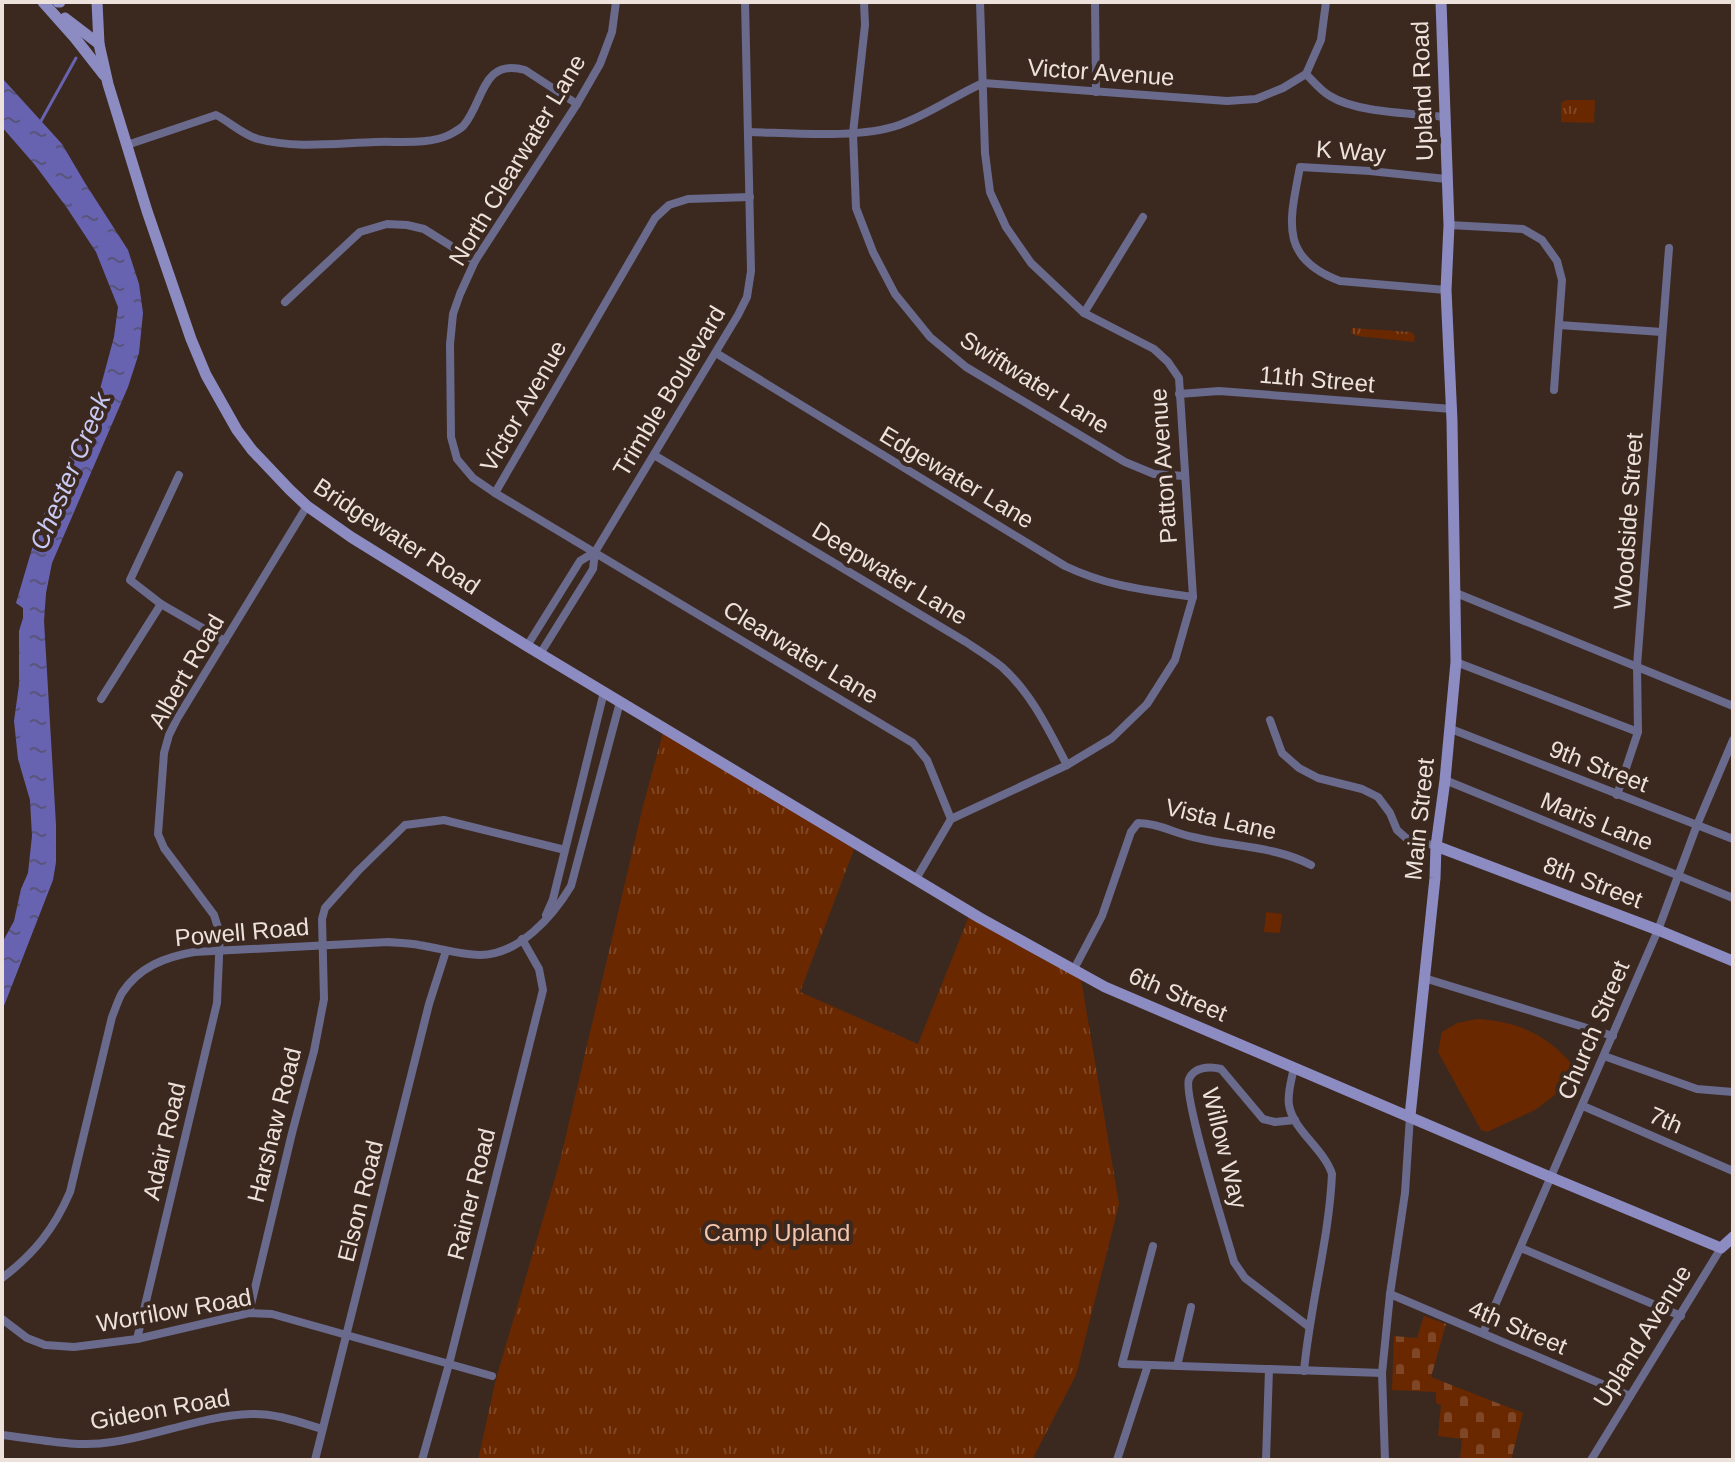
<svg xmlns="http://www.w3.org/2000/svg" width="1735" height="1462" viewBox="0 0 1735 1462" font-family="Arial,sans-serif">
<defs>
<pattern id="grass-tufts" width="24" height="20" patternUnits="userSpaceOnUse" patternTransform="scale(2)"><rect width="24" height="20" fill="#692800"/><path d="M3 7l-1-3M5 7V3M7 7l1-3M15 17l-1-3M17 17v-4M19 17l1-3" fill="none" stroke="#7f4725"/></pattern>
<pattern id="cemetery-stones" width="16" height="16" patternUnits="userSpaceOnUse" patternTransform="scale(2)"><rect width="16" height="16" fill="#692800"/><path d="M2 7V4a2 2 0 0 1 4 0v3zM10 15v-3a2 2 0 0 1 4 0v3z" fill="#7f4725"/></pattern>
<pattern id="water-ripples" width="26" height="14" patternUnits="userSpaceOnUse" patternTransform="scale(2)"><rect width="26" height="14" fill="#6863b1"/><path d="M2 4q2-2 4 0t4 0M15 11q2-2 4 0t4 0" fill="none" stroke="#58547a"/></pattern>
</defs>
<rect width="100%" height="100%" fill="#3b2920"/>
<g fill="url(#grass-tufts)">
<polygon points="1566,100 1595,100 1594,123 1561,122 1561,103"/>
<polygon points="1352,328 1411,332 1415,336 1414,342 1357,336 1351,333"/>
<polygon points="664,729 856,844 800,992 918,1044 971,911 1081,979 1119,1204 1076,1375 1032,1460 478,1460 496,1379 560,1161 643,806"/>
</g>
<polygon fill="url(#cemetery-stones)" points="1424,1316 1446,1324 1431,1377 1523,1413 1511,1460 1460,1460 1462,1439 1438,1436 1441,1405 1436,1403 1436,1392 1392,1390 1394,1336 1417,1338"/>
<g fill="#692800">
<polygon points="1266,912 1282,914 1280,933 1264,932"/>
<path d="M1477 1019C1518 1021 1550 1036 1575 1068L1568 1085 1535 1110 1487 1132 1481 1130 1438 1052 1442 1032 1457 1023Z"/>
</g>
<polygon fill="url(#water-ripples)" points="2,78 62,144 85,183 128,250 139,284 143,313 139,353 128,387 52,563 46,593 44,621 56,825 56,862 53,880 2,1011 2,943 14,921 21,889 28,873 32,836 30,800 18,759 14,721 19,685 19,631 23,618 23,608 16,603 39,525 67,462 96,404 114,337 118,307 96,252 67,208 35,165 2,127"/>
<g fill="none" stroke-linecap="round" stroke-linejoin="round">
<polyline stroke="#6863b1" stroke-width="3" points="41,121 76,58"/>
<g stroke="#6a6a8d" stroke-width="8">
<polyline points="616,2 612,32 600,64 577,104 475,261 460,294 453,314 450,344 451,437 457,459 473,478 495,493 913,743 927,760 951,819"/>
<polyline points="864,2 865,25 853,133 856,208 873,252 895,294 930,337 966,367 1125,462 1154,474 1185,476"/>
<polyline points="1095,2 1096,92"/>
<polyline points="1306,74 1321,40 1326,2"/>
<path d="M749 132C791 133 860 139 899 125 928 115 954 96 983 83L1227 101 1256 99 1283 88 1306 74C1313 81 1321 91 1330 96 1357 113 1412 113 1445 117"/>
<path d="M127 145 216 115C230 122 243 135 258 139 295 149 338 143 376 142 398 141 428 145 449 135 454 132 461 129 464 125 484 101 482 58 525 70L577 104"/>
<path d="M1446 179 1370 171 1300 167C1290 220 1278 258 1340 281L1446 290"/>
<polyline points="1449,225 1523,229 1542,240 1557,261 1562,280 1554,390"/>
<polyline points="285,302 360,232 387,224 407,225 424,229 475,261"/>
<polyline points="1084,313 1143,217"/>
<polyline points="1559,325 1662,332"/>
<path d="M716 353 1065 566C1109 587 1146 590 1193 597"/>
<polyline points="1179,394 1219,391 1452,409"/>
<path d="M654 455 966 642C978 650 991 658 1002 667 1032 694 1049 731 1067 765"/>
<polyline points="179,475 130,580 161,604 225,641"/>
<polyline points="495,493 655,218 669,205 688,199 750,197"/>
<polyline points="1456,593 1733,706"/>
<polyline points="527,646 580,561 595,552"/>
<polyline points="540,654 593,569 595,552 738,315 747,297 751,271 745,2"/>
<polyline points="1456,662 1638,732"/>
<polyline points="101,699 161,604"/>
<polyline points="1270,720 1282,753 1299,768 1318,778 1362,789 1378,797 1390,813 1397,830 1406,838 1436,846"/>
<polyline points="1451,729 1733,839"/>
<polyline points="1445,780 1733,898"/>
<polyline points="1617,795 1638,732 1637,666 1669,248"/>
<polyline points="916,879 951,819 1067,765 1112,738 1147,704 1175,660 1193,597 1179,378 1168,362 1154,349 1084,313 1031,263 1006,227 990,192 985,153 980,2"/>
<polyline points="546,915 553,899 604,692"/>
<path d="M1073 971 1102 916 1131 832 1138 823C1158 823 1174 833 1193 837 1233 847 1275 846 1311 865"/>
<polyline points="1424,978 1613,1036"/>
<polyline points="1604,1056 1697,1089 1733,1092"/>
<path d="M1294 1067C1292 1079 1287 1093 1289 1105 1293 1130 1324 1149 1332 1174 1329 1240 1310 1305 1304 1371"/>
<polyline points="1583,1106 1733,1171"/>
<path d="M1295 1120 1275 1122 1263 1119 1221 1069C1209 1066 1194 1067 1189 1079 1182 1094 1227 1237 1234 1262L1245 1278 1308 1326"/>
<polyline points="1153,1246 1122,1364 1382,1373"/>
<polyline points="1521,1248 1681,1316"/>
<path d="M2 1278C34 1254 54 1229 70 1192L112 1017C115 1010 118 1000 122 993 139 967 165 957 194 952L388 942C398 943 409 943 419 945 440 948 459 955 480 955 519 955 553 916 571 886L620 702"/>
<polyline points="1390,1294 1630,1396"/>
<polyline points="249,1313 292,1133 314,1051 324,999 322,919 325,908 358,871 405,825 444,820 565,850"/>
<polyline points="2,1319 27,1338 45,1345 74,1347 137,1339 249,1313 272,1314 492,1376"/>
<polyline points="1483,1333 1658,930 1697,825 1733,740"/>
<polyline points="137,1339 217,1003 220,934 214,915 164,848 158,834 164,753 169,735 177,719 307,506"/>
<polyline points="1177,1366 1191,1307"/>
<path d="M2 1435C37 1439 77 1448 112 1442 156 1436 206 1415 251 1414 275 1413 299 1422 322 1429"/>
<polyline points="315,1460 429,1004 446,951"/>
<polyline points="422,1460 449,1364 543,990 539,969 522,939"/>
<polyline points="1117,1460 1148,1365"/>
<polyline points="1266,1460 1269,1369"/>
<polyline points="1385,1460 1382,1373 1390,1294 1405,1193 1410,1116"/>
<polyline points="1591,1460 1721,1248"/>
</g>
<g stroke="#8c8cc3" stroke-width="11">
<polyline points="43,2 75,38 104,75"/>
<polyline points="58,2 60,2"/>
<polyline points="97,2 99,44 108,84 147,211 191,339 206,375 237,430 252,450 290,490 307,506 351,537 527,646 980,918 1105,987 1550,1177 1721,1248 1733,1237"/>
<polyline points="65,18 99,44"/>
<polyline points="1436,846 1658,930 1733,961"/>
<polyline points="1410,1116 1435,878 1436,846 1445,780 1456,662 1452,421 1446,290 1449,225 1441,2"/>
</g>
</g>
<g text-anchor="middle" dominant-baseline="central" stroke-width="8" stroke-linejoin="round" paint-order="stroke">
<g font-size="24" fill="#ede1db" stroke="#3b2920">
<text transform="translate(1101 72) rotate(4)">Victor Avenue</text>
<text transform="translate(1422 91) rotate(-92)">Upland Road</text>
<text transform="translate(1351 151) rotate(4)">K Way</text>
<text transform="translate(517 160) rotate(-59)">North Clearwater Lane</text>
<text transform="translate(1317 379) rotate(5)">11th Street</text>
<text transform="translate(1035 382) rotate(32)">Swiftwater Lane</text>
<text transform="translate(669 391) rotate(-59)">Trimble Boulevard</text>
<text transform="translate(523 406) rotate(-60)">Victor Avenue</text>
<text transform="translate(1163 466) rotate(-94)">Patton Avenue</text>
<text transform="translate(957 477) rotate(31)">Edgewater Lane</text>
<text transform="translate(1628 521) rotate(-86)">Woodside Street</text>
<text transform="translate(397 536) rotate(33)">Bridgewater Road</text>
<text transform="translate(890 573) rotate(31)">Deepwater Lane</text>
<text transform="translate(801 652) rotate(31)">Clearwater Lane</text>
<text transform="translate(186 671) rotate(-60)">Albert Road</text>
<text transform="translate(1599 766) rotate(21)">9th Street</text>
<text transform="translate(1221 819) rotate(13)">Vista Lane</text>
<text transform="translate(1419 819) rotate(-84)">Main Street</text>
<text transform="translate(1597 821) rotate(22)">Maris Lane</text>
<text transform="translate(1593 882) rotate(21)">8th Street</text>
<text transform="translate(242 932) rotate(-5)">Powell Road</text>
<text transform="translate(1178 994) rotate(23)">6th Street</text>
<text transform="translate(1593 1030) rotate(-67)">Church Street</text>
<text transform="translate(1666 1120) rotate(23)">7th</text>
<text transform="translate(274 1125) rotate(-76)">Harshaw Road</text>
<text transform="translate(164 1141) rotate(-77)">Adair Road</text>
<text transform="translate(1225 1148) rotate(76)">Willow Way</text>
<text transform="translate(471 1194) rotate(-76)">Rainer Road</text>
<text transform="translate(360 1201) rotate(-76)">Elson Road</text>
<text transform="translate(174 1310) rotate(-10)">Worrilow Road</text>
<text transform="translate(1518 1327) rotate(23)">4th Street</text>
<text transform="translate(1642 1336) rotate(-58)">Upland Avenue</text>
<text transform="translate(160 1409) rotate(-10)">Gideon Road</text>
</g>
<g font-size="24" fill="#f2c5af" stroke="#3b2920">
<text x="777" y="1232">Camp Upland</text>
</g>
<g font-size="26" font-style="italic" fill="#c8c9f4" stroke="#3b2920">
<text transform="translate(70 471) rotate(-67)">Chester Creek</text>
</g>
</g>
<rect width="1735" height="1462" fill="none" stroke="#ede1db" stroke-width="8"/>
</svg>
